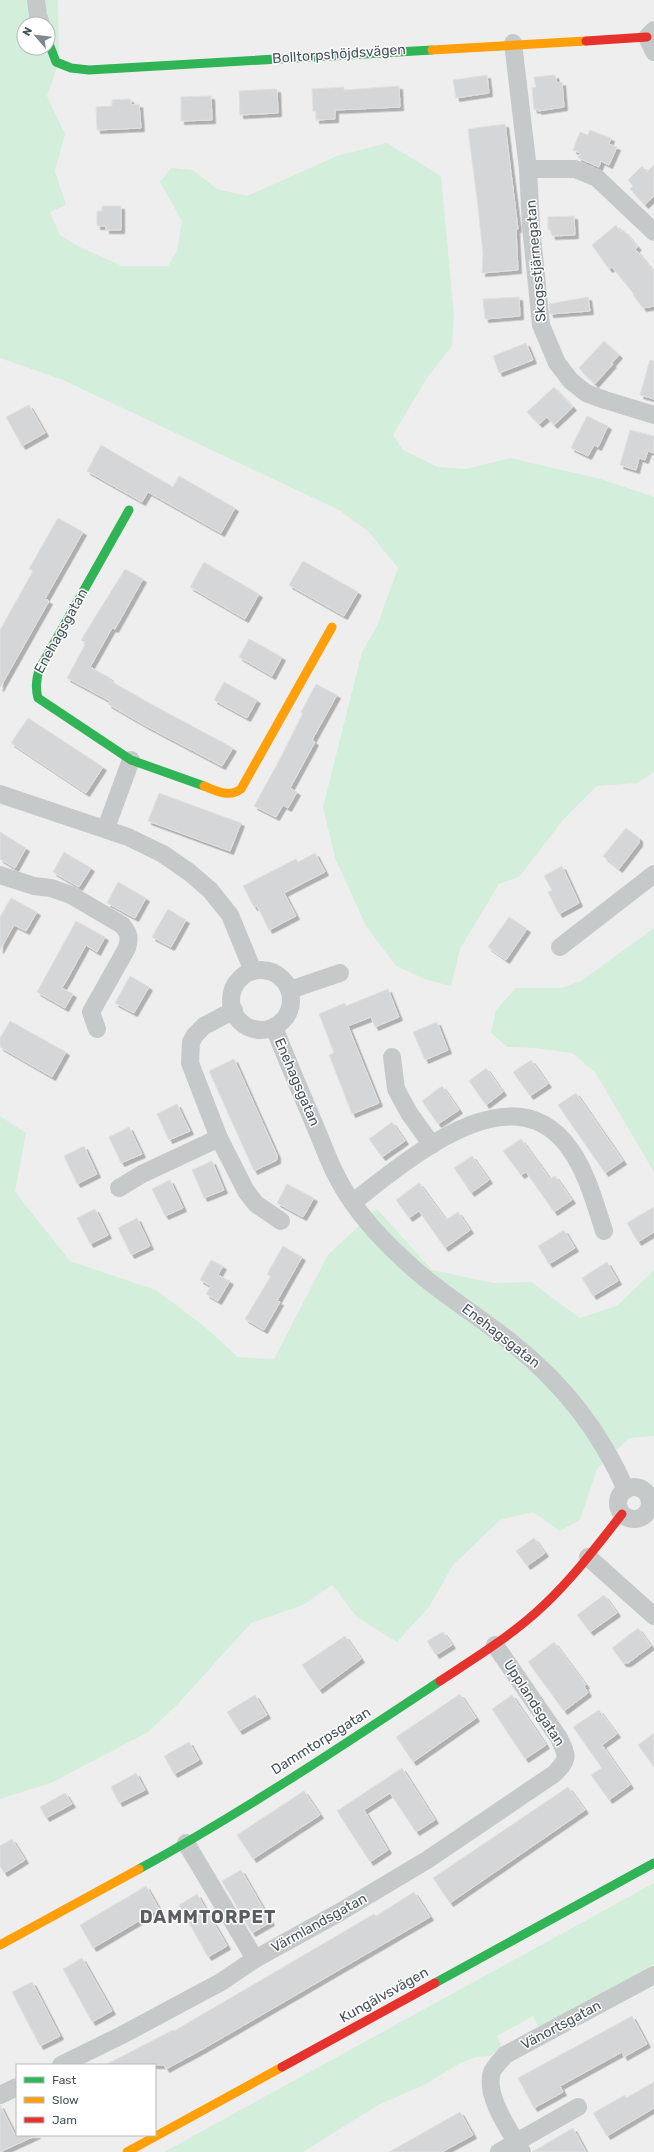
<svg xmlns="http://www.w3.org/2000/svg" width="654" height="2152" viewBox="0 0 654 2152" font-family="Rubik,sans-serif">
<defs>
<filter id="shadow"><feDropShadow dx="3.5" dy="3.5" stdDeviation="0" flood-color="#0004"/></filter>
</defs>
<rect width="100%" height="100%" fill="#efeeee"/>
<g fill="#d3eedb" fill-rule="evenodd">
<path d="M0 0H58L59 61 47 96 65 134 55 171 66 205 50 212 60 235 82 248 122 266H168L177 251 182 221 160 182 171 168 193 170 217 189 247 196 337 156 387 143 441 176 454 316 452 346 427 378 393 435 403 450 438 467 466 469 510 458 601 479 654 497V772L637 783 597 786 563 820 519 877 499 884 460 949 451 986 427 980 396 966 366 926 335 858 323 807 362 652 377 626 398 568 368 531 339 510 63 380 0 358ZM24 24H48V48H24Z"/>
<polygon points="654,928 654,1172 595,1072 572,1053 535,1048 507,1047 491,1033 496,1010 516,988 561,988 581,981"/>
<polygon points="0,1116 26,1133 15,1192 70,1261 156,1290 205,1327 238,1357 274,1359 328,1255 377,1209 432,1270 493,1283 531,1282 580,1318 617,1306 654,1270 654,1436 629,1438 597,1469 580,1520 560,1531 533,1512 500,1520 453,1565 429,1607 397,1642 357,1617 332,1585 303,1605 251,1623 176,1706 148,1732 51,1783 0,1799"/>
<polygon points="654,1883 654,1964 539,2028 533,2016 497,2036 502,2048 489,2056 476,2057 460,2063 426,2084 378,2105 303,2152 164,2152"/>
</g>
<g fill="#d5d6d7" stroke="#e0e0e1" filter="url(#shadow)">
<polygon points="487,75 489,93 456,98 453,80"/>
<polygon points="555,75 557,83 562,82 564,107 538,111 538,109 534,110 532,88 536,87 534,77"/>
<polygon points="399,86 400,107 335,110 335,119 316,120 316,111 313,111 312,89 344,87 344,90"/>
<polygon points="277,89 278,113 240,115 239,91"/>
<polygon points="211,96 212,120 181,121 181,97"/>
<polygon points="130,99 131,105 139,104 141,128 97,130 96,107 112,106 112,100"/>
<polygon points="505,124 518,229 516,229 518,270 482,273 483,253 477,199 468,129"/>
<polygon points="590,130 611,138 609,144 617,147 609,165 601,161 599,167 578,158 580,153 573,150 580,132 588,135"/>
<polygon points="654,165 654,196 645,205 630,189 633,186 628,180 642,166 647,172"/>
<polygon points="102,206 121,206 121,230 106,230 106,226 97,226 97,211 102,211"/>
<polygon points="574,216 575,235 552,236 551,230 548,230 548,217"/>
<polygon points="616,225 621,232 623,230 638,247 635,249 654,272 654,306 643,308 633,295 634,294 612,267 609,269 592,245"/>
<polygon points="519,297 520,316 485,319 483,299"/>
<polygon points="588,297 590,311 550,314 549,304"/>
<polygon points="604,341 619,355 611,364 613,364 595,384 579,368"/>
<polygon points="526,343 533,360 499,373 493,356"/>
<polygon points="650,360 654,361 654,399 640,395"/>
<polygon points="554,387 573,407 554,425 547,417 539,424 527,412"/>
<polygon points="29,405 45,433 22,446 6,417"/>
<polygon points="587,416 608,426 598,447 594,445 588,456 571,448"/>
<polygon points="630,430 654,436 654,453 648,451 645,460 639,458 636,470 620,465"/>
<polygon points="101,445 173,487 179,476 235,508 221,533 148,492 142,502 87,471"/>
<polygon points="58,518 83,532 45,599 49,601 0,688 0,630 33,571 29,569"/>
<polygon points="303,561 358,592 344,616 289,585"/>
<polygon points="204,562 259,594 245,619 190,587"/>
<polygon points="125,569 143,579 115,629 112,628 90,667 110,678 109,680 151,704 233,748 222,766 146,726 108,704 110,701 67,678 86,643 81,640"/>
<polygon points="249,639 282,657 272,676 239,657"/>
<polygon points="224,682 257,700 247,718 214,700"/>
<polygon points="316,684 337,695 312,740 315,742 290,788 297,792 288,808 283,805 276,817 254,806 280,759 303,713 301,712"/>
<polygon points="28,718 103,767 86,793 11,743"/>
<polygon points="159,793 241,823 230,851 148,821"/>
<polygon points="626,828 639,838 639,843 619,869 603,856"/>
<polygon points="0,832 26,848 15,868 0,859"/>
<polygon points="64,852 91,868 79,887 53,872"/>
<polygon points="315,853 325,872 284,893 296,916 269,930 257,906 254,907 243,886 296,859 298,862"/>
<polygon points="562,866 579,903 559,914 548,892 552,890 544,876"/>
<polygon points="118,882 146,898 135,918 107,903"/>
<polygon points="11,898 37,912 26,931 14,925 0,950 0,917"/>
<polygon points="168,909 186,920 171,947 152,937"/>
<polygon points="509,917 527,929 506,960 488,947"/>
<polygon points="76,921 105,937 97,952 86,945 69,976 62,988 73,994 65,1008 37,992"/>
<polygon points="130,976 149,987 134,1013 115,1003"/>
<polygon points="388,989 399,1017 375,1027 371,1017 348,1026 379,1103 352,1114 329,1055 334,1053 319,1014 345,1003 346,1006"/>
<polygon points="10,1021 66,1052 52,1077 0,1047 0,1038"/>
<polygon points="437,1022 448,1050 425,1060 413,1032"/>
<polygon points="234,1059 277,1155 277,1160 254,1171 209,1071"/>
<polygon points="531,1060 548,1084 530,1096 513,1072"/>
<polygon points="486,1068 503,1092 486,1105 469,1081"/>
<polygon points="442,1086 459,1110 438,1124 422,1101"/>
<polygon points="576,1093 623,1161 605,1173 558,1105"/>
<polygon points="177,1104 190,1131 169,1140 157,1114"/>
<polygon points="392,1122 405,1141 382,1157 369,1139"/>
<polygon points="129,1127 142,1154 121,1163 109,1137"/>
<polygon points="521,1139 550,1179 555,1176 572,1200 554,1212 526,1172 521,1175 503,1151"/>
<polygon points="84,1146 97,1174 77,1184 64,1156"/>
<polygon points="472,1156 489,1180 471,1193 454,1168"/>
<polygon points="212,1161 224,1190 204,1198 192,1170"/>
<polygon points="170,1180 183,1208 165,1216 152,1189"/>
<polygon points="419,1183 446,1220 458,1212 470,1230 445,1248 419,1211 409,1218 396,1200"/>
<polygon points="287,1184 314,1198 303,1217 277,1203"/>
<polygon points="654,1207 654,1232 638,1242 627,1223"/>
<polygon points="95,1209 108,1235 90,1244 77,1218"/>
<polygon points="137,1218 150,1246 131,1255 118,1228"/>
<polygon points="564,1230 575,1248 549,1264 538,1246"/>
<polygon points="283,1246 302,1257 277,1301 280,1302 264,1330 245,1319 271,1276 267,1274"/>
<polygon points="211,1260 223,1266 218,1275 230,1281 218,1301 206,1294 211,1286 200,1280"/>
<polygon points="607,1262 618,1281 593,1296 582,1278"/>
<polygon points="534,1538 545,1553 527,1566 516,1551"/>
<polygon points="604,1595 617,1613 590,1632 577,1615"/>
<polygon points="638,1628 651,1646 628,1663 623,1663 612,1648"/>
<polygon points="443,1632 452,1645 436,1655 427,1641"/>
<polygon points="345,1636 361,1659 319,1690 302,1665"/>
<polygon points="554,1642 586,1685 584,1686 588,1693 564,1711 528,1662"/>
<polygon points="460,1694 476,1718 413,1762 396,1737"/>
<polygon points="255,1695 267,1715 239,1731 227,1712"/>
<polygon points="512,1695 546,1745 525,1759 492,1709"/>
<polygon points="599,1710 617,1734 602,1745 630,1785 609,1800 591,1775 602,1768 573,1727"/>
<polygon points="654,1733 654,1767 638,1745"/>
<polygon points="189,1742 199,1760 174,1774 164,1756"/>
<polygon points="402,1768 435,1820 416,1832 390,1793 364,1810 388,1850 370,1862 337,1811"/>
<polygon points="136,1773 145,1790 119,1803 111,1787"/>
<polygon points="568,1787 585,1810 450,1903 433,1878"/>
<polygon points="304,1791 320,1815 253,1859 237,1835"/>
<polygon points="65,1793 72,1804 46,1818 40,1807"/>
<polygon points="12,1839 25,1860 4,1873 0,1866 0,1846"/>
<polygon points="241,1870 271,1922 252,1933 222,1881"/>
<polygon points="146,1886 159,1909 93,1948 80,1925"/>
<polygon points="414,1892 430,1917 203,2049 166,2069 164,2065 105,2065 173,2030 174,2031 374,1914 376,1916"/>
<polygon points="197,1894 227,1946 208,1957 179,1905"/>
<polygon points="82,1958 112,2011 92,2022 63,1969"/>
<polygon points="32,1982 60,2036 40,2046 12,1992"/>
<polygon points="632,2016 647,2044 624,2057 622,2052 560,2086 563,2092 534,2108 518,2078"/>
<polygon points="654,2082 654,2108 607,2136 593,2113 625,2095 626,2098"/>
<polygon points="0,2105 15,2135 37,2135 0,2152"/>
<polygon points="460,2112 473,2135 442,2152 389,2152"/>
<polygon points="573,2128 586,2152 532,2152"/>
</g>
<g fill="none" stroke-linecap="round" stroke-linejoin="round">
<g stroke="#c6c9ca" stroke-width="18">
<polyline points="36,0 38,15 41,24"/>
<polyline points="654,30 647,37 654,52"/>
<polyline points="513,43 528,169 531,226 541,325 557,363 571,381 586,393 605,400 654,415"/>
<polyline points="528,169 575,169 597,178 654,232"/>
<polyline points="0,794 128,837 163,854 189,872 210,890 230,915 253,971"/>
<polyline points="106,828 131,760"/>
<path d="M0 875 34 886 51 888 71 895 122 925C129 933 130 938 127 948L91 1012 97 1029"/>
<polyline points="560,947 654,874"/>
<circle cx="261" cy="1000" r="30"/>
<polyline points="290,990 340,973"/>
<polyline points="234,1010 204,1026 195,1035 191,1042 190,1063 219,1138 246,1191 256,1204 281,1221"/>
<path d="M274 1027C286 1058 299 1088 312 1119 320 1137 327 1157 336 1175 351 1205 377 1235 402 1258 435 1290 476 1314 512 1343 561 1382 601 1432 626 1490"/>
<polyline points="392,1057 396,1089 409,1113 432,1145"/>
<polyline points="119,1188 142,1174 219,1138"/>
<path d="M353 1202C407 1161 512 1067 570 1149 587 1173 595 1203 604 1231"/>
<circle cx="634" cy="1503" r="16"/>
<polyline points="588,1557 654,1616"/>
<polyline points="186,1843 255,1959"/>
<path d="M61 2065 122 2035 221 1982 255 1959 340 1912 427 1860 554 1774C569 1759 568 1757 559 1738L495 1645"/>
<polyline points="0,2095 17,2087"/>
<polyline points="499,2152 578,2107"/>
<path d="M522 2152C511 2132 484 2096 492 2072 494 2067 501 2060 505 2055L654 1975"/>
</g>
<g stroke="#30b455" stroke-width="9">
<polyline points="48,41 56,62 71,68 89,70 432,50"/>
<path d="M129 510 40 668C36 678 35 687 38 698L131 760 204 786"/>
<path d="M139 1869C243 1812 342 1746 440 1681"/>
<polyline points="435,1983 654,1863"/>
</g>
<g stroke="#ff9f0a" stroke-width="9">
<polyline points="432,50 586,41"/>
<path d="M204 786C216 791 229 798 241 789L332 627"/>
<polyline points="0,1945 139,1869"/>
<polyline points="127,2152 282,2067"/>
</g>
<g stroke="#e5322d" stroke-width="9">
<polyline points="586,41 647,37"/>
<path d="M440 1681C475 1658 511 1636 542 1607 572 1579 597 1546 622 1514"/>
<polyline points="282,2067 435,1983"/>
</g>
</g>
<g text-anchor="middle" dominant-baseline="central" stroke-width="3" stroke-linejoin="round" paint-order="stroke">
<g font-size="14" fill="#46525a" stroke="#fff">
<text transform="translate(339 54) rotate(-4)">Bolltorpshöjdsvägen</text>
<text transform="translate(536 261) rotate(-95)">Skogsstjärnegatan</text>
<text transform="translate(61 631) rotate(-61)">Enehagsgatan</text>
<text transform="translate(297 1082) rotate(67)">Enehagsgatan</text>
<text transform="translate(501 1336) rotate(38)">Enehagsgatan</text>
<text transform="translate(534 1703) rotate(57)">Upplandsgatan</text>
<text transform="translate(321 1741) rotate(-32)">Dammtorpsgatan</text>
<text transform="translate(319 1923) rotate(-29)">Värmlandsgatan</text>
<text transform="translate(384 1995) rotate(-29)">Kungälvsvägen</text>
<text transform="translate(561 2025) rotate(-28)">Vänortsgatan</text>
</g>
<g font-size="18" font-weight="bold" letter-spacing="1" fill="#5a5e62" stroke="#fff">
<text x="208" y="1917">DAMMTORPET</text>
</g>
</g>
<rect x="16" y="2064" width="140" height="72" fill="#ffffff" stroke="#b5babd"/>
<rect x="24" y="2077" width="20" height="6" fill="#30b455" stroke="#b5babd"/>
<text x="52" y="2084" font-size="12" fill="#46525a">Fast</text>
<rect x="24" y="2097" width="20" height="6" fill="#ff9f0a" stroke="#b5babd"/>
<text x="52" y="2104" font-size="12" fill="#46525a">Slow</text>
<rect x="24" y="2117" width="20" height="6" fill="#e5322d" stroke="#b5babd"/>
<text x="52" y="2124" font-size="12" fill="#46525a">Jam</text>
<g transform="translate(36 36) rotate(298)"><circle r="19" fill="#ffffff" stroke="#b5babd"/>
<path d="M0-3L7 15L0 10L-7 15Z" fill="#81898e"/>
<text y="-6" font-size="11" font-weight="bold" text-anchor="middle" fill="#46525a">N</text>
</g>
</svg>
